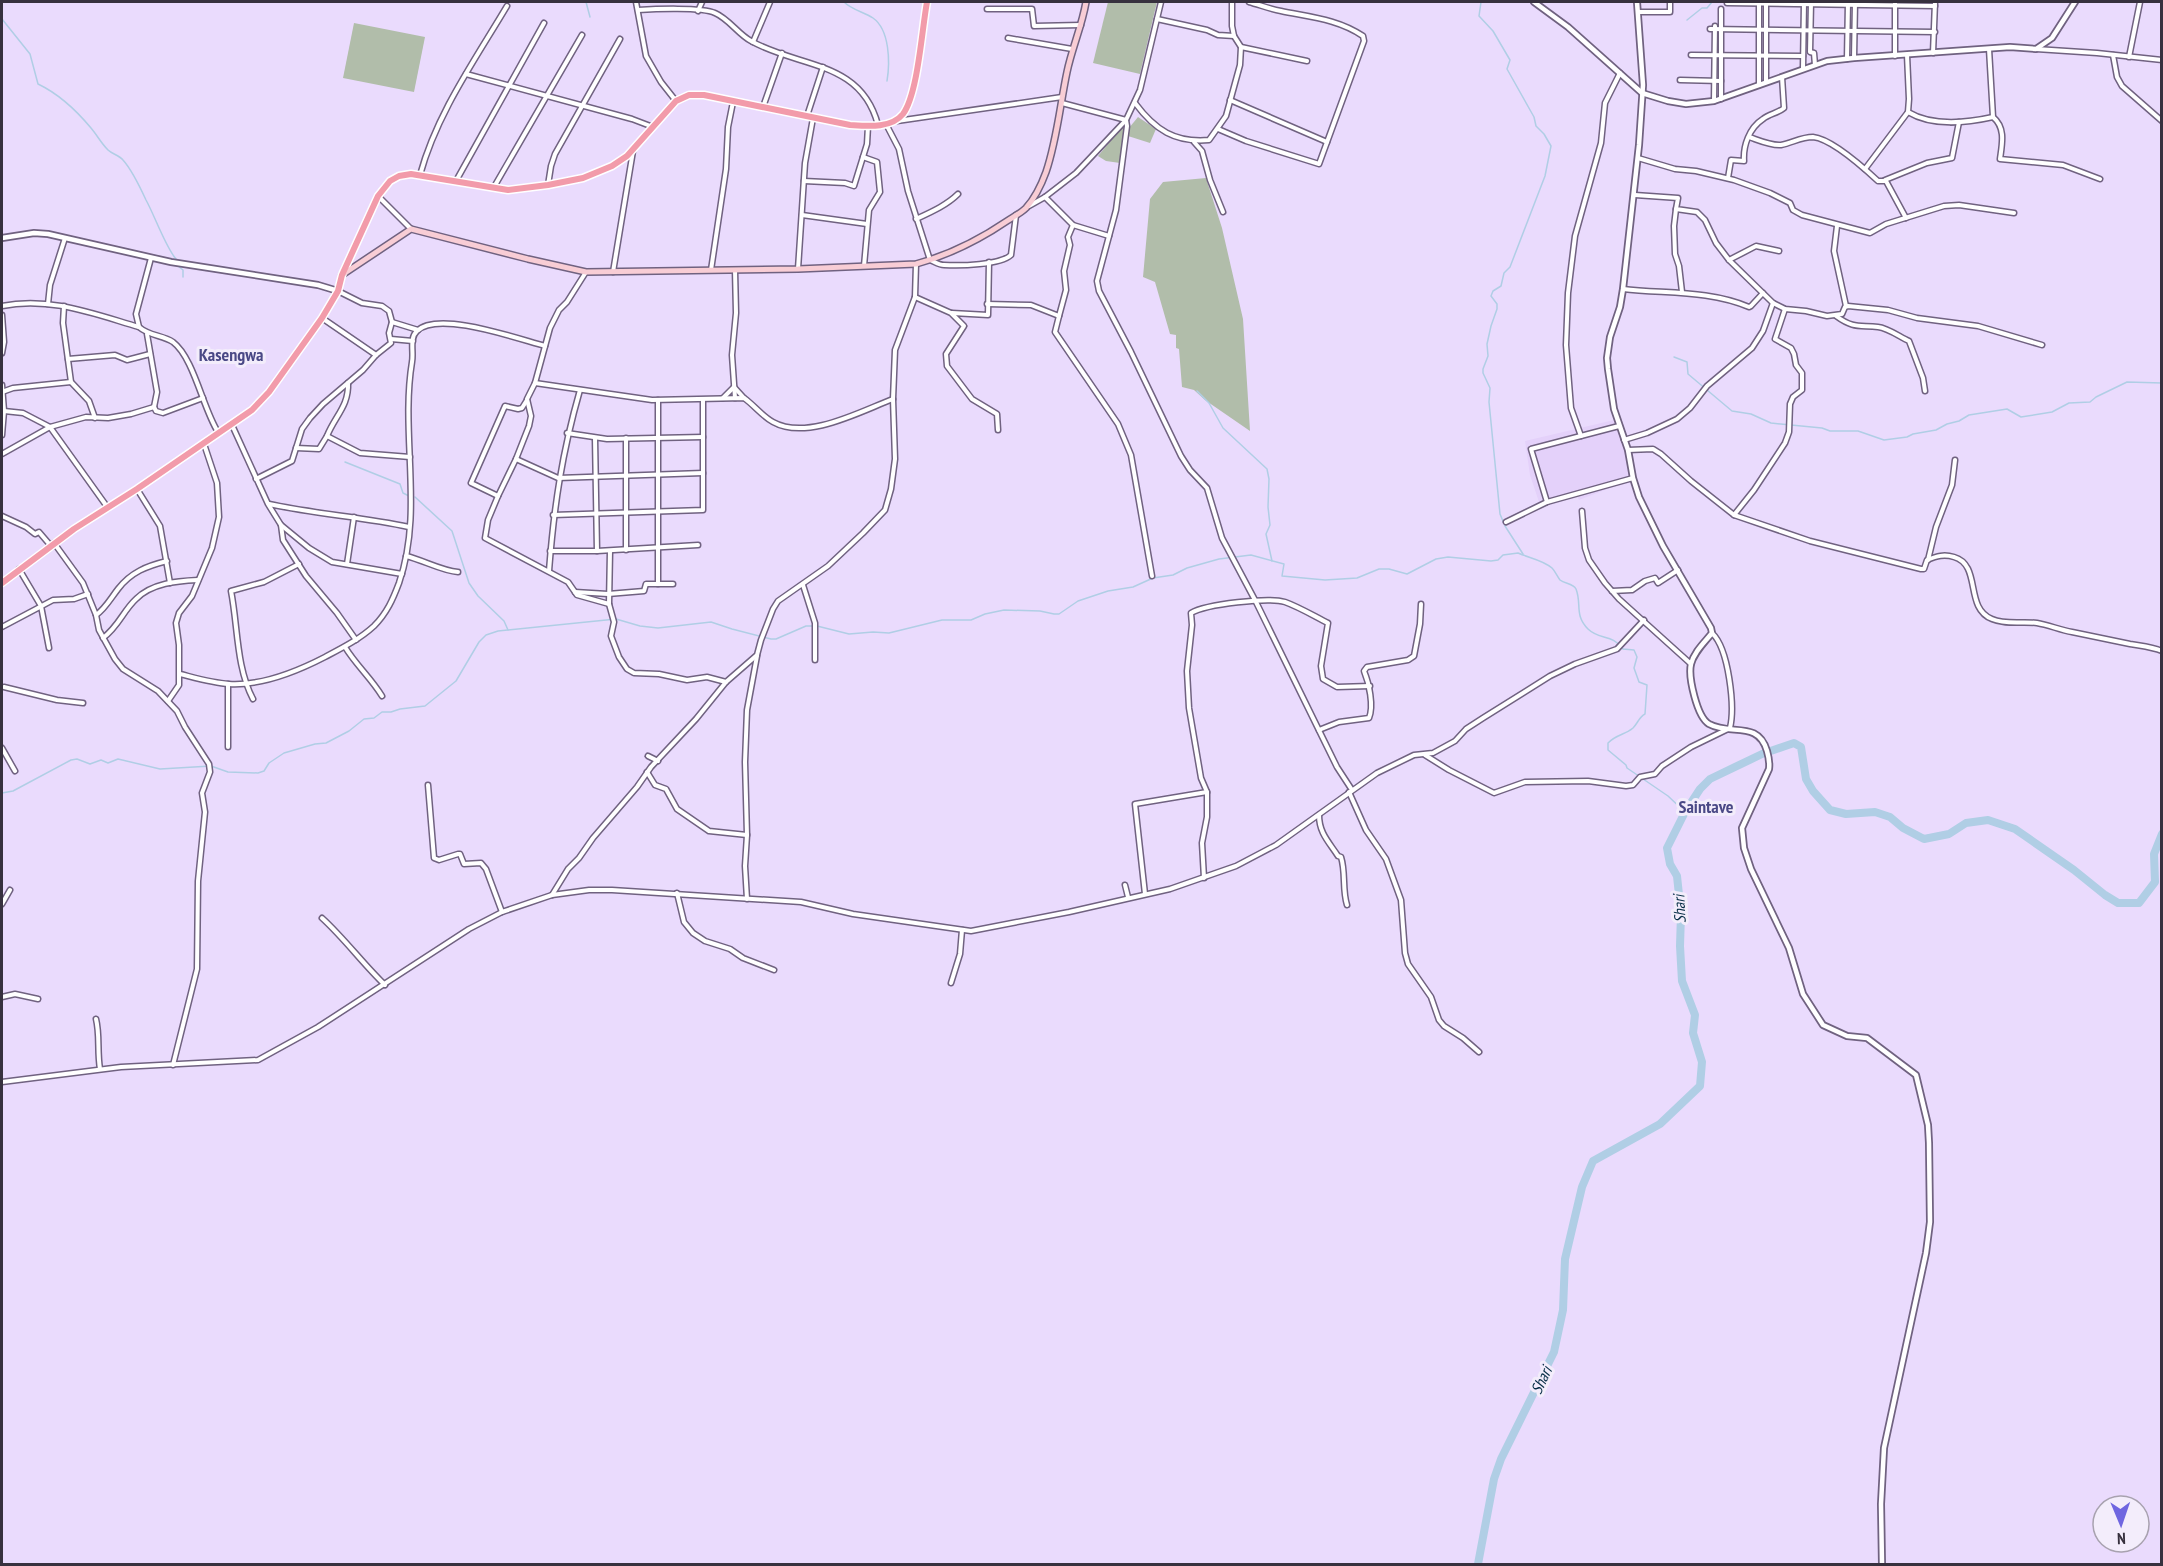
<svg xmlns="http://www.w3.org/2000/svg" width="2163" height="1566" viewBox="0 0 2163 1566" font-family="'PT Sans Narrow',sans-serif">
<rect width="100%" height="100%" fill="#eadbfd"/>
<polygon fill="#e4d1fa" points="1614,420 1628,454 1633,479 1579,500 1577,496 1539,502 1530,475 1525,441"/>
<g fill="#b1bdaa">
<polygon points="1108,2 1157,2 1140,74 1093,63"/>
<polygon points="354,23 425,37 414,92 343,78"/>
<polygon points="1138,117 1156,129 1150,143 1128,136 1129,128"/>
<polygon points="1123,126 1125,127 1120,163 1106,161 1098,156"/>
<polygon points="1206,178 1222,228 1243,319 1250,431 1205,400 1194,390 1182,387 1179,349 1176,348 1176,335 1170,334 1155,282 1143,277 1150,199 1163,182"/>
</g>
<g fill="none" stroke-linecap="round" stroke-linejoin="round">
<g stroke="#b0cee5" stroke-width="1.5">
<polyline points="586,2 590,17"/>
<path d="M844 2C852 10 864 12 873 18 890 30 890 63 887 81"/>
<polyline points="1481,2 1479,16 1493,31 1510,60 1507,69 1534,117 1536,126 1544,134 1551,146 1545,176 1510,267 1504,273 1501,286 1493,291 1491,296 1497,304 1497,309 1491,326 1487,344 1488,356 1483,369 1483,373 1490,388 1489,402 1500,514 1505,526 1523,554"/>
<path d="M2 19 30 54 38 84C59 94 76 110 91 128 97 135 101 143 108 150 112 154 119 155 123 160 132 170 140 187 146 200 154 214 167 251 177 260"/>
<polyline points="1687,20 1702,8 1707,8 1712,2"/>
<polyline points="178,266 183,270 183,277"/>
<polyline points="1674,357 1687,362 1688,374 1732,411 1751,414 1771,423 1822,428 1830,431 1858,431 1884,440 1907,437 1913,434 1936,430 1947,424 1959,421 1969,415 2007,409 2021,417 2052,412 2069,403 2090,402 2096,397 2127,382 2162,383"/>
<polyline points="1197,391 1209,403 1223,428 1267,469 1269,479 1268,507 1270,525 1266,534 1272,561"/>
<polyline points="345,462 400,484 403,493 409,496"/>
<polyline points="415,497 452,531 469,583 478,596 504,621 508,630"/>
<path d="M2 793 13 791 71 760 77 759 90 764 101 760 108 763 118 759 160 769 211 766 228 772 258 773 264 771 269 763 284 753 315 744 326 743 349 731 364 719 374 718 382 712H391L400 709 425 706 456 681 479 642 486 635 498 631 616 619 640 626 658 628 711 622 732 629 771 639H776L806 626H817L849 634 873 632 889 633 942 620H971L985 614 1004 610 1040 611 1054 614H1059L1078 601 1108 591 1133 587 1153 578 1173 575 1187 568 1219 559 1251 555 1284 564 1282 576 1325 580 1357 578 1379 569H1389L1407 574 1436 559 1448 557 1491 561 1498 560 1503 555 1518 553C1529 558 1543 560 1552 568 1555 571 1557 576 1560 580 1565 584 1573 583 1576 589 1582 604 1574 615 1588 629 1599 640 1613 634 1623 649L1634 650 1637 657 1634 668 1639 682 1647 685 1645 714C1639 717 1638 723 1633 728 1625 735 1617 734 1608 743V750L1626 765 1627 768 1668 796 1685 812"/>
</g>
<polyline stroke="#b0cee5" stroke-width="8" points="1478,1564 1494,1479 1501,1459 1554,1352 1563,1310 1565,1259 1582,1187 1593,1161 1660,1124 1700,1086 1702,1062 1693,1033 1695,1015 1682,981 1680,946 1681,914 1677,876 1670,864 1667,848 1685,812 1700,789 1710,779 1762,754 1794,743 1801,747 1806,779 1813,791 1830,810 1846,814 1875,812 1890,817 1903,828 1924,839 1949,834 1966,823 1988,820 2015,829 2074,870 2105,895 2118,903 2139,903 2155,882 2154,854 2162,834"/>
<defs>
<g id="minor">
<polyline points="636,2 646,56 661,82 676,101"/>
<polyline points="1766,2 1766,82"/>
<polyline points="1811,2 1810,52 1814,53 1815,65"/>
<polyline points="1727,3 1935,6"/>
<polyline points="987,9 1032,9 1034,26 1081,25"/>
<path d="M638 10C654 9 702 7 715 13 729 19 738 34 751 41 799 68 861 60 878 125"/>
<polyline points="698,11 702,2"/>
<polyline points="1638,12 1670,12 1670,2"/>
<polyline points="1157,19 1207,30 1218,35 1234,36"/>
<polyline points="1710,29 1935,32"/>
<polyline points="1008,38 1072,49"/>
<polyline points="753,42 770,2"/>
<polyline points="1241,47 1307,61"/>
<path d="M1989 49 1993 117C2006 128 2002 144 2000 159L2063 165 2100 179"/>
<polyline points="2036,49 2097,53 2162,60"/>
<polyline points="1933,53 1935,2"/>
<polyline points="1691,55 1803,56"/>
<polyline points="2113,55 2117,77 2122,86 2162,121"/>
<polyline points="1895,56 1895,2"/>
<polyline points="2129,57 2140,2"/>
<polyline points="1854,58 1855,2"/>
<polyline points="1847,59 1848,2"/>
<polyline points="1803,68 1804,2"/>
<polyline points="466,74 632,119 653,127"/>
<polyline points="1680,80 1721,81"/>
<polyline points="1759,85 1759,2"/>
<polyline points="1721,99 1721,9"/>
<polyline points="1230,100 1327,142"/>
<polyline points="1714,101 1715,26"/>
<polyline points="1062,103 1126,120 1127,126 1116,210 1097,281 1099,291 1131,352 1181,456 1190,470 1207,488 1222,538 1256,602 1337,767 1352,790"/>
<path d="M1135 103C1155 130 1175 143 1209 140L1226 116 1240 65 1241 47 1234 36 1232 26V2"/>
<polyline points="763,107 782,53"/>
<path d="M1908 112C1933 127 1966 123 1993 117"/>
<polyline points="807,116 823,67"/>
<polyline points="897,121 1062,97"/>
<path d="M886 124 899 149 908 191 930 260C935 262 939 265 944 265 960 266 1000 265 1011 255L1016 215"/>
<path d="M1218 129 1246 141 1319 164 1364 41 1363 36C1338 19 1310 17 1281 11 1270 9 1260 5 1249 2"/>
<path d="M1749 137C1758 140 1771 146 1781 145 1792 143 1801 137 1813 137 1832 139 1864 168 1878 181H1886L1906 218"/>
<polyline points="1194,142 1202,151 1210,180 1223,212"/>
<polyline points="863,157 877,162 880,192 869,210 864,266"/>
<polyline points="1638,158 1675,169 1696,171 1734,180 1770,193 1790,203 1793,210 1802,215 1870,233 1886,224 1944,206 1959,205 2014,213"/>
<polyline points="1865,169 1908,112 1909,99 1907,55"/>
<path d="M420 175C437 113 475 60 507 6"/>
<path d="M1728 178 1731 160 1744 161C1743 146 1749 128 1763 119 1769 114 1778 113 1784 108L1782 77"/>
<polyline points="1885,180 1927,163 1952,158 1959,122"/>
<polyline points="456,181 544,23"/>
<polyline points="804,181 845,183 854,186 867,144 868,126"/>
<polyline points="548,185 551,166 555,154 620,39"/>
<polyline points="494,187 582,35"/>
<polyline points="1635,195 1678,198 1676,209 1697,212 1705,220 1716,243 1729,260 1773,303 1785,309 1806,311 1827,316 1842,314 1845,307 1848,306 1888,310 1917,318 1978,326 2042,345"/>
<polyline points="378,196 411,229"/>
<polyline points="1045,197 1073,225 1109,236"/>
<polyline points="1029,206 1045,197 1076,173 1126,120 1140,90 1161,2"/>
<polyline points="1676,209 1674,226 1675,254 1679,266 1682,292"/>
<polyline points="802,215 867,224"/>
<path d="M916 219C931 212 947 205 958 194"/>
<polyline points="1837,226 1834,251 1846,306"/>
<polyline points="1729,260 1756,246 1779,251"/>
<polyline points="798,269 805,163 813,118"/>
<polyline points="711,270 726,169 728,127 733,102"/>
<polyline points="586,272 567,302 559,310 550,328 535,383 527,399 531,416 529,426 516,459 498,496 488,520 485,538 568,582 577,595 609,604 614,622 611,636 619,657 627,669 634,673 659,674 687,680 707,677 726,682"/>
<polyline points="613,272 633,151"/>
<path d="M1623 289C1666 294 1708 290 1749 307L1751 306 1763 293"/>
<polyline points="915,297 951,313 964,326 946,354 947,366 972,399 997,414 998,430"/>
<polyline points="48,304 50,285 65,238"/>
<polyline points="987,304 1031,305 1059,316 1066,290 1064,271 1070,245 1068,237 1073,225"/>
<path d="M2 306C49 296 94 314 139 327 149 336 163 335 173 342 194 358 203 409 218 432"/>
<polyline points="64,306 63,323 71,382 89,401 95,418"/>
<polyline points="952,313 988,315 989,262"/>
<polyline points="2,315 4,342 2,353"/>
<polyline points="1059,316 1055,332 1118,424 1131,455 1152,576"/>
<path d="M1836 316C1854 329 1859 325 1878 327 1888 328 1900 337 1909 341L1923 378 1925 391"/>
<polyline points="322,318 376,355"/>
<polyline points="392,322 418,330"/>
<polyline points="139,327 136,314 151,258"/>
<polyline points="147,334 157,392 154,407"/>
<polyline points="391,339 413,341"/>
<polyline points="68,359 115,355 127,360 150,354"/>
<path d="M535 383 652 400 744 398C754 405 762 416 773 422 807 441 861 411 893 399"/>
<polyline points="2,385 4,411 2,435"/>
<polyline points="2,392 13,388 71,382"/>
<polyline points="723,398 734,387 744,398"/>
<polyline points="735,398 732,355 736,313 735,270"/>
<polyline points="658,400 658,584"/>
<polyline points="154,407 156,411 163,413 203,398"/>
<polyline points="4,411 23,413 50,427 108,508"/>
<polyline points="232,425 268,504 281,525 283,540 306,576 337,613 356,640"/>
<polyline points="567,433 607,439 703,437"/>
<path d="M327 436C335 416 349 406 348 383"/>
<polyline points="1581,436 1571,408 1566,345 1568,293 1575,236 1601,143 1605,103 1620,73"/>
<polyline points="595,438 597,551"/>
<polyline points="1624,440 1647,433 1677,419 1690,408 1707,386 1752,348 1763,331 1773,303"/>
<polyline points="296,448 319,449 327,436 360,453 410,457"/>
<path d="M1628 450 1653 449 1661 454 1691 481 1734 515 1810 541 1921 569H1924L1927 560C1937 556 1944 554 1954 557 1982 565 1964 608 1992 619 2006 625 2022 621 2037 623 2049 625 2060 630 2072 632 2091 636 2111 640 2130 644 2141 646 2152 647 2162 651"/>
<polyline points="2,454 50,427 86,417 108,418 131,414 154,407"/>
<polyline points="516,459 558,478 703,473"/>
<polyline points="256,479 292,461 302,429 310,418 323,404 363,370 376,355 391,343 389,333 392,322 389,311 382,306 362,303 338,291"/>
<polyline points="137,489 160,526 170,583"/>
<polyline points="498,496 471,483 505,406 518,409 522,408 527,400"/>
<polyline points="1547,502 1531,449 1619,426"/>
<path d="M269 504C315 514 363 517 409 527"/>
<polyline points="1582,511 1585,548 1589,560 1605,583 1619,599 1691,664"/>
<polyline points="553,515 703,510 703,400"/>
<polyline points="1734,515 1754,490 1785,443 1789,432 1790,404 1793,397 1802,390 1802,373 1796,365 1794,354 1791,348 1775,339 1785,309"/>
<polyline points="2,516 26,527 35,534 39,532 51,546"/>
<polyline points="1506,522 1547,502 1633,478"/>
<polyline points="281,525 309,548 332,562 402,574"/>
<polyline points="54,543 83,583 96,615 99,630 115,659 123,669 158,691 177,711 185,727 209,764 210,772 202,793 205,812 198,881 197,969 173,1065"/>
<polyline points="626,550 626,438"/>
<polyline points="550,551 597,551 698,545"/>
<path d="M406 556C423 560 442 571 458 572"/>
<polyline points="1928,560 1936,527 1952,485 1955,460"/>
<polyline points="347,564 354,517"/>
<polyline points="19,569 41,606 49,648"/>
<path d="M549 571C554 506 562 453 580 390"/>
<polyline points="803,585 815,623 815,660"/>
<polyline points="1612,591 1632,590 1645,581 1655,578 1658,583 1678,570"/>
<polyline points="575,592 608,594 644,591 646,584 673,584"/>
<polyline points="609,604 610,551"/>
<path d="M96 615C105 609 111 598 118 589 131 572 147 566 167 561"/>
<polyline points="2,627 53,600 74,599 88,594"/>
<path d="M103 638C119 626 123 611 136 599 152 583 177 581 198 580"/>
<path d="M345 647C356 665 371 678 382 696"/>
<path d="M180 674C196 678 213 683 229 684 262 686 296 672 325 657 342 648 360 639 374 626 387 613 393 599 399 583 424 511 400 435 412 362 414 352 409 338 417 331 438 310 518 339 545 346"/>
<polyline points="228,684 228,747"/>
<polyline points="4,687 57,700 83,703"/>
<path d="M253 699C236 667 238 626 231 591L264 582 299 564"/>
<polyline points="168,701 179,685 179,645 176,623 179,613 192,596 212,548 219,517 217,483 204,444"/>
<path d="M1319 730 1339 722 1369 718C1374 706 1369 683 1364 671L1367 667 1408 660 1414 656 1420 624 1421 604"/>
<polyline points="2,748 15,771"/>
<path d="M1425 755 1449 770 1494 793 1525 782 1588 781 1626 786 1633 785 1640 777 1655 774 1662 766 1691 747 1730 728C1735 707 1729 649 1712 633"/>
<polyline points="648,756 658,761"/>
<polyline points="647,772 655,785 666,789 677,809 709,831 747,835"/>
<polyline points="428,785 434,858 439,860 458,854 460,854 464,864 481,863 486,869 502,912"/>
<polyline points="1349,792 1366,830 1386,859 1401,900 1405,953 1408,964 1431,997 1439,1020 1444,1026 1463,1038 1479,1052"/>
<path d="M1319 815C1319 833 1329 842 1338 856L1341 857C1346 873 1342 889 1347 905"/>
<path d="M1204 878 1202 843 1207 817V792L1201 778 1189 708 1187 671 1192 625 1191 613C1206 604 1269 597 1285 602 1299 607 1314 616 1328 623L1321 666 1323 679 1337 687 1370 686"/>
<polyline points="1125,885 1128,897"/>
<polyline points="677,893 684,922 693,933 705,941 730,949 743,958 774,970"/>
<polyline points="1145,894 1135,804 1207,792"/>
<polyline points="552,895 568,869 579,858 593,838 637,787 651,767 696,719 726,682 757,655 761,640 773,609 778,601 828,566 863,533 885,510 891,489 895,459 893,399 895,350 915,297 916,264"/>
<polyline points="747,899 745,866 747,835 745,762 747,710 757,656"/>
<polyline points="2,904 10,890"/>
<path d="M322 918C345 939 363 964 385 985"/>
<polyline points="951,983 960,954 962,930"/>
<polyline points="2,997 15,994 38,999"/>
<path d="M96 1019C100 1035 97 1051 100 1069"/>
<polyline points="2,1082 121,1067 258,1060 318,1027 469,929 502,912 552,895 589,890 612,890 801,902 853,914 971,931 1069,912 1170,889 1236,866 1276,845 1377,773 1414,755 1433,753 1455,741 1466,729 1483,718 1550,676 1575,664 1617,649 1644,620"/>
</g>
<g id="tertiary">
<polyline points="1534,2 1568,27 1642,93 1668,101 1686,104 1714,101 1827,61 1854,58 2010,47 2036,49 2052,38 2075,2"/>
<path d="M1637 2 1643 85 1639 145 1623 289 1620 307 1610 337 1607 358 1608 369 1614 409 1628 450 1633 478 1639 497 1663 546 1711 628 1712 633C1704 643 1694 652 1691 664 1688 677 1697 717 1709 724 1731 736 1758 720 1767 751 1769 758 1770 762 1769 769L1742 828 1744 848 1751 869 1789 948 1803 994 1823 1025 1847 1036 1867 1038 1916 1075 1928 1125 1929 1143 1930 1222 1926 1253 1884 1448 1881 1504 1882 1564"/>
<polyline points="2,238 34,233 48,234 171,262 318,285 338,291"/>
</g>
<path id="secondary" d="M342 275 411 229 528 259 586 272 798 269 916 264C949 255 979 240 1007 221 1013 217 1021 213 1026 208 1034 199 1042 183 1046 172 1057 140 1060 105 1067 72 1072 48 1082 26 1086 2"/>
<path id="primary" d="M2 583 74 529 137 489 252 410 269 392 322 318 338 291 342 275 378 196 390 181 399 176 411 174 508 190 548 185 583 178 612 166 627 156 676 101 689 95H704L850 125C866 126 891 129 903 114 918 94 922 28 927 2"/>
</defs>
<use href="#minor" stroke="#706280" stroke-width="7"/>
<use href="#tertiary" stroke="#706280" stroke-width="8"/>
<use href="#secondary" stroke="#706280" stroke-width="8"/>
<use href="#primary" stroke="#fff" stroke-width="9"/>
<use href="#minor" stroke="#fff" stroke-width="4"/>
<use href="#tertiary" stroke="#fff" stroke-width="4.5"/>
<use href="#secondary" stroke="#f8cdd5" stroke-width="5"/>
<use href="#primary" stroke="#f29baa" stroke-width="6"/>
</g>
<g text-anchor="middle" dominant-baseline="central" stroke-width="6" stroke-linejoin="round" paint-order="stroke">
<g font-size="16" font-style="italic" fill="#072e46" stroke="#f3edfb">
<text transform="translate(1679 909) rotate(-93)">Shari</text>
<text transform="translate(1541 1380) rotate(-65)">Shari</text>
</g>
<g font-size="18" font-weight="bold" fill="#4a4986" stroke="#f3edfb">
<text x="231" y="354">Kasengwa</text>
<text x="1706" y="806">Saintave</text>
</g>
</g>
<rect width="2163" height="1566" fill="none" stroke="#37313e" stroke-width="6"/>
<g transform="translate(2121 1524) rotate(178)"><circle r="28" fill="#f3edfb" stroke="#a8a2af" stroke-width="1.5"/>
<path d="M0-4.5L10 22L0 15L-10 22Z" fill="#6f66e0"/>
<text y="-9" font-size="16" font-weight="bold" text-anchor="middle" fill="#37313e">N</text>
</g>
</svg>
